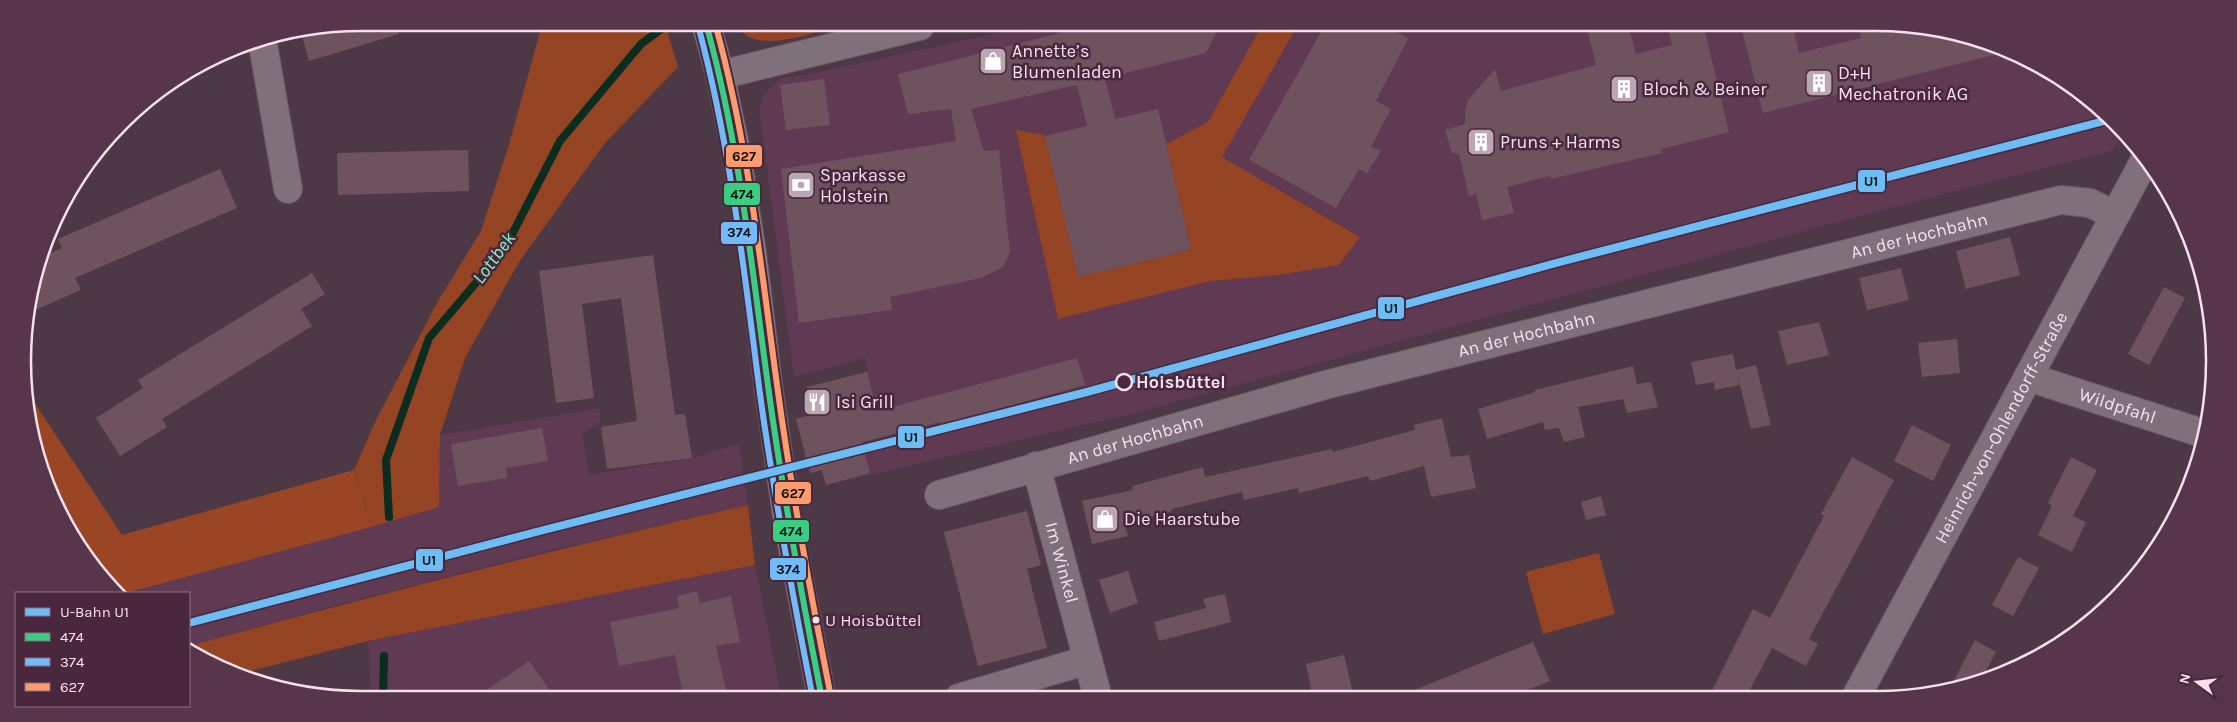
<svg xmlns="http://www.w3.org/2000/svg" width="2237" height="722" viewBox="0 0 2237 722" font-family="Karla,sans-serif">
<rect width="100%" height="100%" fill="#4c3945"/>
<g fill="#603952">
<polygon points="1876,23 1942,29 2006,48 2064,80 2116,122 2124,132 2112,151 1886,209 1139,412 826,485 822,470 810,473 796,418 814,414 807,387 868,371 865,358 794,377 759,108 765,93 782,77 805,75 1029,26 1262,25 1208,122 1166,144 1191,250 1058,319 1211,281 1280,275 1339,265 1360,236 1221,157 1298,25"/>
<polygon points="600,408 600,422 583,433 589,475 692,458 739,443 748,505 552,550 363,598 189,646 189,593 126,593 439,507 440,435"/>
<polygon points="755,565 782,699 371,699 368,641"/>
</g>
<g fill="#944323">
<polygon points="1262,25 1298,25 1222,157 1360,237 1339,265 1280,275 1211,281 1058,319 1016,130 1045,135 1078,276 1191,250 1166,144 1208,122"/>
<polygon points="666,27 678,67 605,143 519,262 465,358 440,435 439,507 371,527 354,470 376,420 438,301 481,231 510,141 541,28"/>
<path d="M738 27H837C811 33 755 55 738 27Z"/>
<path d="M748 505 755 565 368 641 236 675 189 651V646C375 595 561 548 748 505Z"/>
<polygon points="1599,553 1615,614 1543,634 1526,572"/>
</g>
<polygon fill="#9a4524" points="24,387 122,535 354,470 371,527 126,593 116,593 80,549 34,448"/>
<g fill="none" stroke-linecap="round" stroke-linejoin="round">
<g stroke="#0a2d1f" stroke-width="8">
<polyline points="389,517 386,460 429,338 504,250 560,141 641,44 664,27"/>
<polyline points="383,699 384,656"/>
</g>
</g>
<g fill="#6e535e">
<polygon points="1876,22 1942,29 2010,51 1763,113 1740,23 1792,23 1799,53 1861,38 1858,23"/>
<polygon points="1667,23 1703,23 1729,132 1661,149 1662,153 1551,179 1550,176 1507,187 1514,213 1482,220 1476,194 1469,196 1459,154 1452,153 1445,130 1465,124 1465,111 1468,100 1495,69 1501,91 1596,65 1586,24 1628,24 1636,54 1672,45"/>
<polygon points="1220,25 1206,53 1105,78 1115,119 1158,109 1191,250 1078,277 1045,136 1087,126 1077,85 971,109 984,151 999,150 1010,252 1003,267 981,278 890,297 892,310 799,323 781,169 956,141 951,109 908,114 898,74 1060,33 1058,26"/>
<polygon points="1325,25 1383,25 1408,38 1376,101 1391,109 1371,147 1381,151 1367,173 1359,169 1336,208 1249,160"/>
<polygon points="300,29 398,29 399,34 309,61"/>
<polygon points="824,79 830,125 786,130 780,85"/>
<polygon points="468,150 469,191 338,195 337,153"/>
<polygon points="220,169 237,208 75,278 81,290 26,314 44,256 62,248 58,239"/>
<polygon points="2010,237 2020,275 1966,289 1956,251"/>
<polygon points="653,255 675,415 685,414 692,458 607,469 601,427 637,421 621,298 582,304 594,398 556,403 539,271"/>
<polygon points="1901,268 1909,300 1867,310 1859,278"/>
<polygon points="312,273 325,294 301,309 312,326 162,419 167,427 120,456 96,418 143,388 138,380"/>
<polygon points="2164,287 2185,298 2149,365 2128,354"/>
<polygon points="1819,322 1829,355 1787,365 1778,331"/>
<polygon points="1957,339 1960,373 1922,377 1918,343"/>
<polygon points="1733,354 1736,370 1756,365 1771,425 1751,429 1737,374 1739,385 1715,390 1714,382 1696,385 1691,362"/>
<polygon points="1077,358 1085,385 940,425 940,422 862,442 870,473 826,485 822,470 810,473 796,419 814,414 807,387 867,372 877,411"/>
<polygon points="1633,366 1637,384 1651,382 1658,407 1627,413 1623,399 1578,407 1585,437 1564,442 1559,428 1545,430 1543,422 1487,439 1478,409 1535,392 1535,390"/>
<polygon points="1442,418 1451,457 1469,455 1476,488 1431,497 1424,466 1370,481 1368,476 1299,493 1298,488 1244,500 1242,492 1172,509 1172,511 1125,524 1128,536 1092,544 1082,501 1133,490 1132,486 1203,467 1205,477 1332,449 1333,452 1415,430 1414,425"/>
<polygon points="1912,425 1951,445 1933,481 1894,461"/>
<polygon points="542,428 548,461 506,468 507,478 458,486 451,444"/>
<polygon points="1852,457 1894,480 1809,639 1818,644 1806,666 1772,648 1746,697 1709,697 1753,609 1770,618 1824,516 1821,514"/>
<polygon points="2071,457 2097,470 2073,516 2086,522 2072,552 2038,535 2052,506 2048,503"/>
<polygon points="1601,496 1606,515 1586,520 1581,502"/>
<polygon points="1027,511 1041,565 1027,569 1047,648 978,666 944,532"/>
<polygon points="2018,557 2039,568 2013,616 1992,605"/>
<polygon points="1128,571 1138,603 1110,613 1099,580"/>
<polygon points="697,591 700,603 731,596 740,642 716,646 728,699 684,699 675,655 619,666 610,622 679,608 677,596"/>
<polygon points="1225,594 1231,622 1159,641 1154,622 1206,608 1203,599"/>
<polygon points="1975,640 1996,652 1982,678 1950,688"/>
<polygon points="1533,642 1550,681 1509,697 1395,698"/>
<polygon points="1344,655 1353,693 1334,698 1313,698 1306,664"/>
<polygon points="529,661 556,699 473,699"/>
</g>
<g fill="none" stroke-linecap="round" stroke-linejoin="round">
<defs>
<g id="street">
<polyline points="262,39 288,189"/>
<polyline points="720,75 920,26"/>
<path id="s1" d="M2028 377 2205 434"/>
<path id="s2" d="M1036 466 1098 698"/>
<path id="s3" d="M939 495 1329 384 2061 200 2090 203 2114 215"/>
<path id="s4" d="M1856 697 2146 158"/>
<polyline points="959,698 1088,660"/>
</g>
<polyline id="primary" points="707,27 720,75 735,146 752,253 769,392 788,523 822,699"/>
</defs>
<use href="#street" stroke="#695862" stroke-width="30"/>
<use href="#primary" stroke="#695862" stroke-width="30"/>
<use href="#street" stroke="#80707a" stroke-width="28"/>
<use href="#primary" stroke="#837b86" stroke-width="28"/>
<defs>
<path id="bus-1" d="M707 27C740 147 752 270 769 393 783 495 802 597 822 699"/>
<path id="bus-2" d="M699 29C731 149 744 271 760 394 774 496 793 597 813 699"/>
<path id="bus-3" d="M716 27C749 147 761 269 778 392 792 495 811 596 831 697"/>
</defs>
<use href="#bus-1" stroke="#49273d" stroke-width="10"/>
<use href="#bus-2" stroke="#49273d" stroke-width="10"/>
<use href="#bus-3" stroke="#49273d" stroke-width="10"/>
<use href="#bus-1" stroke="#3ace82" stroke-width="6"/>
<use href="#bus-2" stroke="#73baf8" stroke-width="6"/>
<use href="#bus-3" stroke="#fc9b6d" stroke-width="6"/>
<defs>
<polyline id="metro-1" points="189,623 536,532 1087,392 1556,263 2112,119"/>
</defs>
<use href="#metro-1" stroke="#49273d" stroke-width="11"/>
<use href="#metro-1" stroke="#6dbcf4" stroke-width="8"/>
</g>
<defs>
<symbol id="shop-square" viewBox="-11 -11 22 22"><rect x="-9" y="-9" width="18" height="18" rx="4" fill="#bba6b3" stroke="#49273d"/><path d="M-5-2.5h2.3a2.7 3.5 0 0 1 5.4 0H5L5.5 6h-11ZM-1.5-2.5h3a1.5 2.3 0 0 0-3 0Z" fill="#fff"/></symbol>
<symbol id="building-square" viewBox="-11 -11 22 22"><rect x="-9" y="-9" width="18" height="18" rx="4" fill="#bba6b3" stroke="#49273d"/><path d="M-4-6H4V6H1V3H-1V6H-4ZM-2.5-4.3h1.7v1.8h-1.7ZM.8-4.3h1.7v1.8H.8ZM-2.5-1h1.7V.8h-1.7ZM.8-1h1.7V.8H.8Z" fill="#fff"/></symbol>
<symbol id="bank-square" viewBox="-11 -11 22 22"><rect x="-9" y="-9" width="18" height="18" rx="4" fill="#bba6b3" stroke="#49273d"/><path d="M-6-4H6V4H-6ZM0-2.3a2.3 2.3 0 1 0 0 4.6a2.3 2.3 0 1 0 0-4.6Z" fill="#fff"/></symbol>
<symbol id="restaurant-square" viewBox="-11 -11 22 22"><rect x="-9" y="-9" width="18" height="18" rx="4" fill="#bba6b3" stroke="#49273d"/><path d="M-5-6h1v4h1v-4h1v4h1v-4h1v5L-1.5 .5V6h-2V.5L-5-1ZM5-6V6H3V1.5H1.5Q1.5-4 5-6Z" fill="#fff"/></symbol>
</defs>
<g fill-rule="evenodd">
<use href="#shop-square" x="977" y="45" width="32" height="32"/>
<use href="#building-square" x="1803" y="67" width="32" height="32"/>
<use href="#building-square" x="1608" y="73" width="32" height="32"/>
<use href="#building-square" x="1465" y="126" width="32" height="32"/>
<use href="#bank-square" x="785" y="169" width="32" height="32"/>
<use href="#restaurant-square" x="801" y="386" width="32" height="32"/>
<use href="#shop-square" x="1089" y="503" width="32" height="32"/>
</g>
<circle fill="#49273d" stroke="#f7e0ee" stroke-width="2.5" cx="1124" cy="382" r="8"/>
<circle fill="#f7e0ee" stroke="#49273d" stroke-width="2" cx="816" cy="620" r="4.5"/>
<g text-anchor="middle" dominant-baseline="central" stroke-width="5" stroke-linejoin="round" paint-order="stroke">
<g font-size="17" fill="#f7e0ee" stroke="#49273d" text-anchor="start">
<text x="825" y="620">U Hoisbüttel</text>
</g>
<g font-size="18" fill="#f7e0ee" stroke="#49273d" text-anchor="start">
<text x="1012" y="51">Annette’s<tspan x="1012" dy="21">Blumenladen</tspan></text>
<text x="1838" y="73">D+H<tspan x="1838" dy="21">Mechatronik AG</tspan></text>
<text x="1643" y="89">Bloch &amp; Beiner</text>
<text x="1500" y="142">Pruns + Harms</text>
<text x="820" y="175">Sparkasse<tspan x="820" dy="21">Holstein</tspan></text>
<text x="836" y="402">Isi Grill</text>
<text x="1124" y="519">Die Haarstube</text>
</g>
<g font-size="18" fill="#f7e0ee" stroke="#49273d">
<text stroke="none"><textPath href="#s3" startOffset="1014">An der Hochbahn</textPath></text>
<text stroke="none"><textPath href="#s3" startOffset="609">An der Hochbahn</textPath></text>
<text stroke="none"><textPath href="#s1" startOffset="94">Wildpfahl</textPath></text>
<text stroke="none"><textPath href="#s4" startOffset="306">Heinrich-von-Ohlendorff-Straße</textPath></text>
<text stroke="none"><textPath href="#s3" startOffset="204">An der Hochbahn</textPath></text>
<text stroke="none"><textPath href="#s2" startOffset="100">Im Winkel</textPath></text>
</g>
<g font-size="18" font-weight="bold" fill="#f7e0ee" stroke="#49273d" text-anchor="start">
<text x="1136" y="382">Hoisbüttel</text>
</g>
<g font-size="19" font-style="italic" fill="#85f9c2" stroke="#49273d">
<text transform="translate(494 258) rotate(-54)">Lottbek</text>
</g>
</g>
<path d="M0 0H2237V722H0ZM361 31H1876A330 330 0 0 1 2206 361V361A330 330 0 0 1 1876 691H361A330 330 0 0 1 31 361V361A330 330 0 0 1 361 31Z" fill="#57364b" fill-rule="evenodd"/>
<path fill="none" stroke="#f7e0ee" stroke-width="2.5" d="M361 31H1876A330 330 0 0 1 2206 361V361A330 330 0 0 1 1876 691H361A330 330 0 0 1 31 361V361A330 330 0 0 1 361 31Z"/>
<g stroke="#49273d" stroke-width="2">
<rect x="725" y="144" width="38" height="24" rx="5" fill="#fc9b6d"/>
<rect x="1857" y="169" width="29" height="24" rx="5" fill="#6dbcf4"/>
<rect x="723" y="182" width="38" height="24" rx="5" fill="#3ace82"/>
<rect x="720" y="221" width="38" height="24" rx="5" fill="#73baf8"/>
<rect x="1377" y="296" width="28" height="24" rx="5" fill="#6dbcf4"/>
<rect x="897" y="425" width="28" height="24" rx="5" fill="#6dbcf4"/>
<rect x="774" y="481" width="38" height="24" rx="5" fill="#fc9b6d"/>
<rect x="772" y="519" width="38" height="24" rx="5" fill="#3ace82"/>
<rect x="415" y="548" width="29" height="24" rx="5" fill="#6dbcf4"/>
<rect x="769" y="557" width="38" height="24" rx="5" fill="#73baf8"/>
</g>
<g font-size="14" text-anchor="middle" font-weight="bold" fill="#111">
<text x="744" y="161">627</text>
<text x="1871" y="186">U1</text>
<text x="742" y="199">474</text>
<text x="739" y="237">374</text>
<text x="1391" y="313">U1</text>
<text x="911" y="442">U1</text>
<text x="793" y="498">627</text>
<text x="791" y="536">474</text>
<text x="429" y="565">U1</text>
<text x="788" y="574">374</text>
</g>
<rect x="15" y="592" width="175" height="115" fill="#49273d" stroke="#8f7184"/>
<rect x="25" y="608" width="25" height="8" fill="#6dbcf4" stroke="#8f7184"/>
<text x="60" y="617" font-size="15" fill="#f7e0ee">U-Bahn U1</text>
<rect x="25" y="633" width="25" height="8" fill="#3ace82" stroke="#8f7184"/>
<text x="60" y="642" font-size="15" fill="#f7e0ee">474</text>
<rect x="25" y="658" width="25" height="8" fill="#73baf8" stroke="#8f7184"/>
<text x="60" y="667" font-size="15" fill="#f7e0ee">374</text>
<rect x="25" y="683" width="25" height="8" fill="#fc9b6d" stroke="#8f7184"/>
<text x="60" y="692" font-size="15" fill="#f7e0ee">627</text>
<g transform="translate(2197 682) rotate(285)" stroke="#49273d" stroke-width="4" paint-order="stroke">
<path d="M0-4L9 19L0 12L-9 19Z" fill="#f7e0ee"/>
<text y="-8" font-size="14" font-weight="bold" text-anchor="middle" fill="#f7e0ee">N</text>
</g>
</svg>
